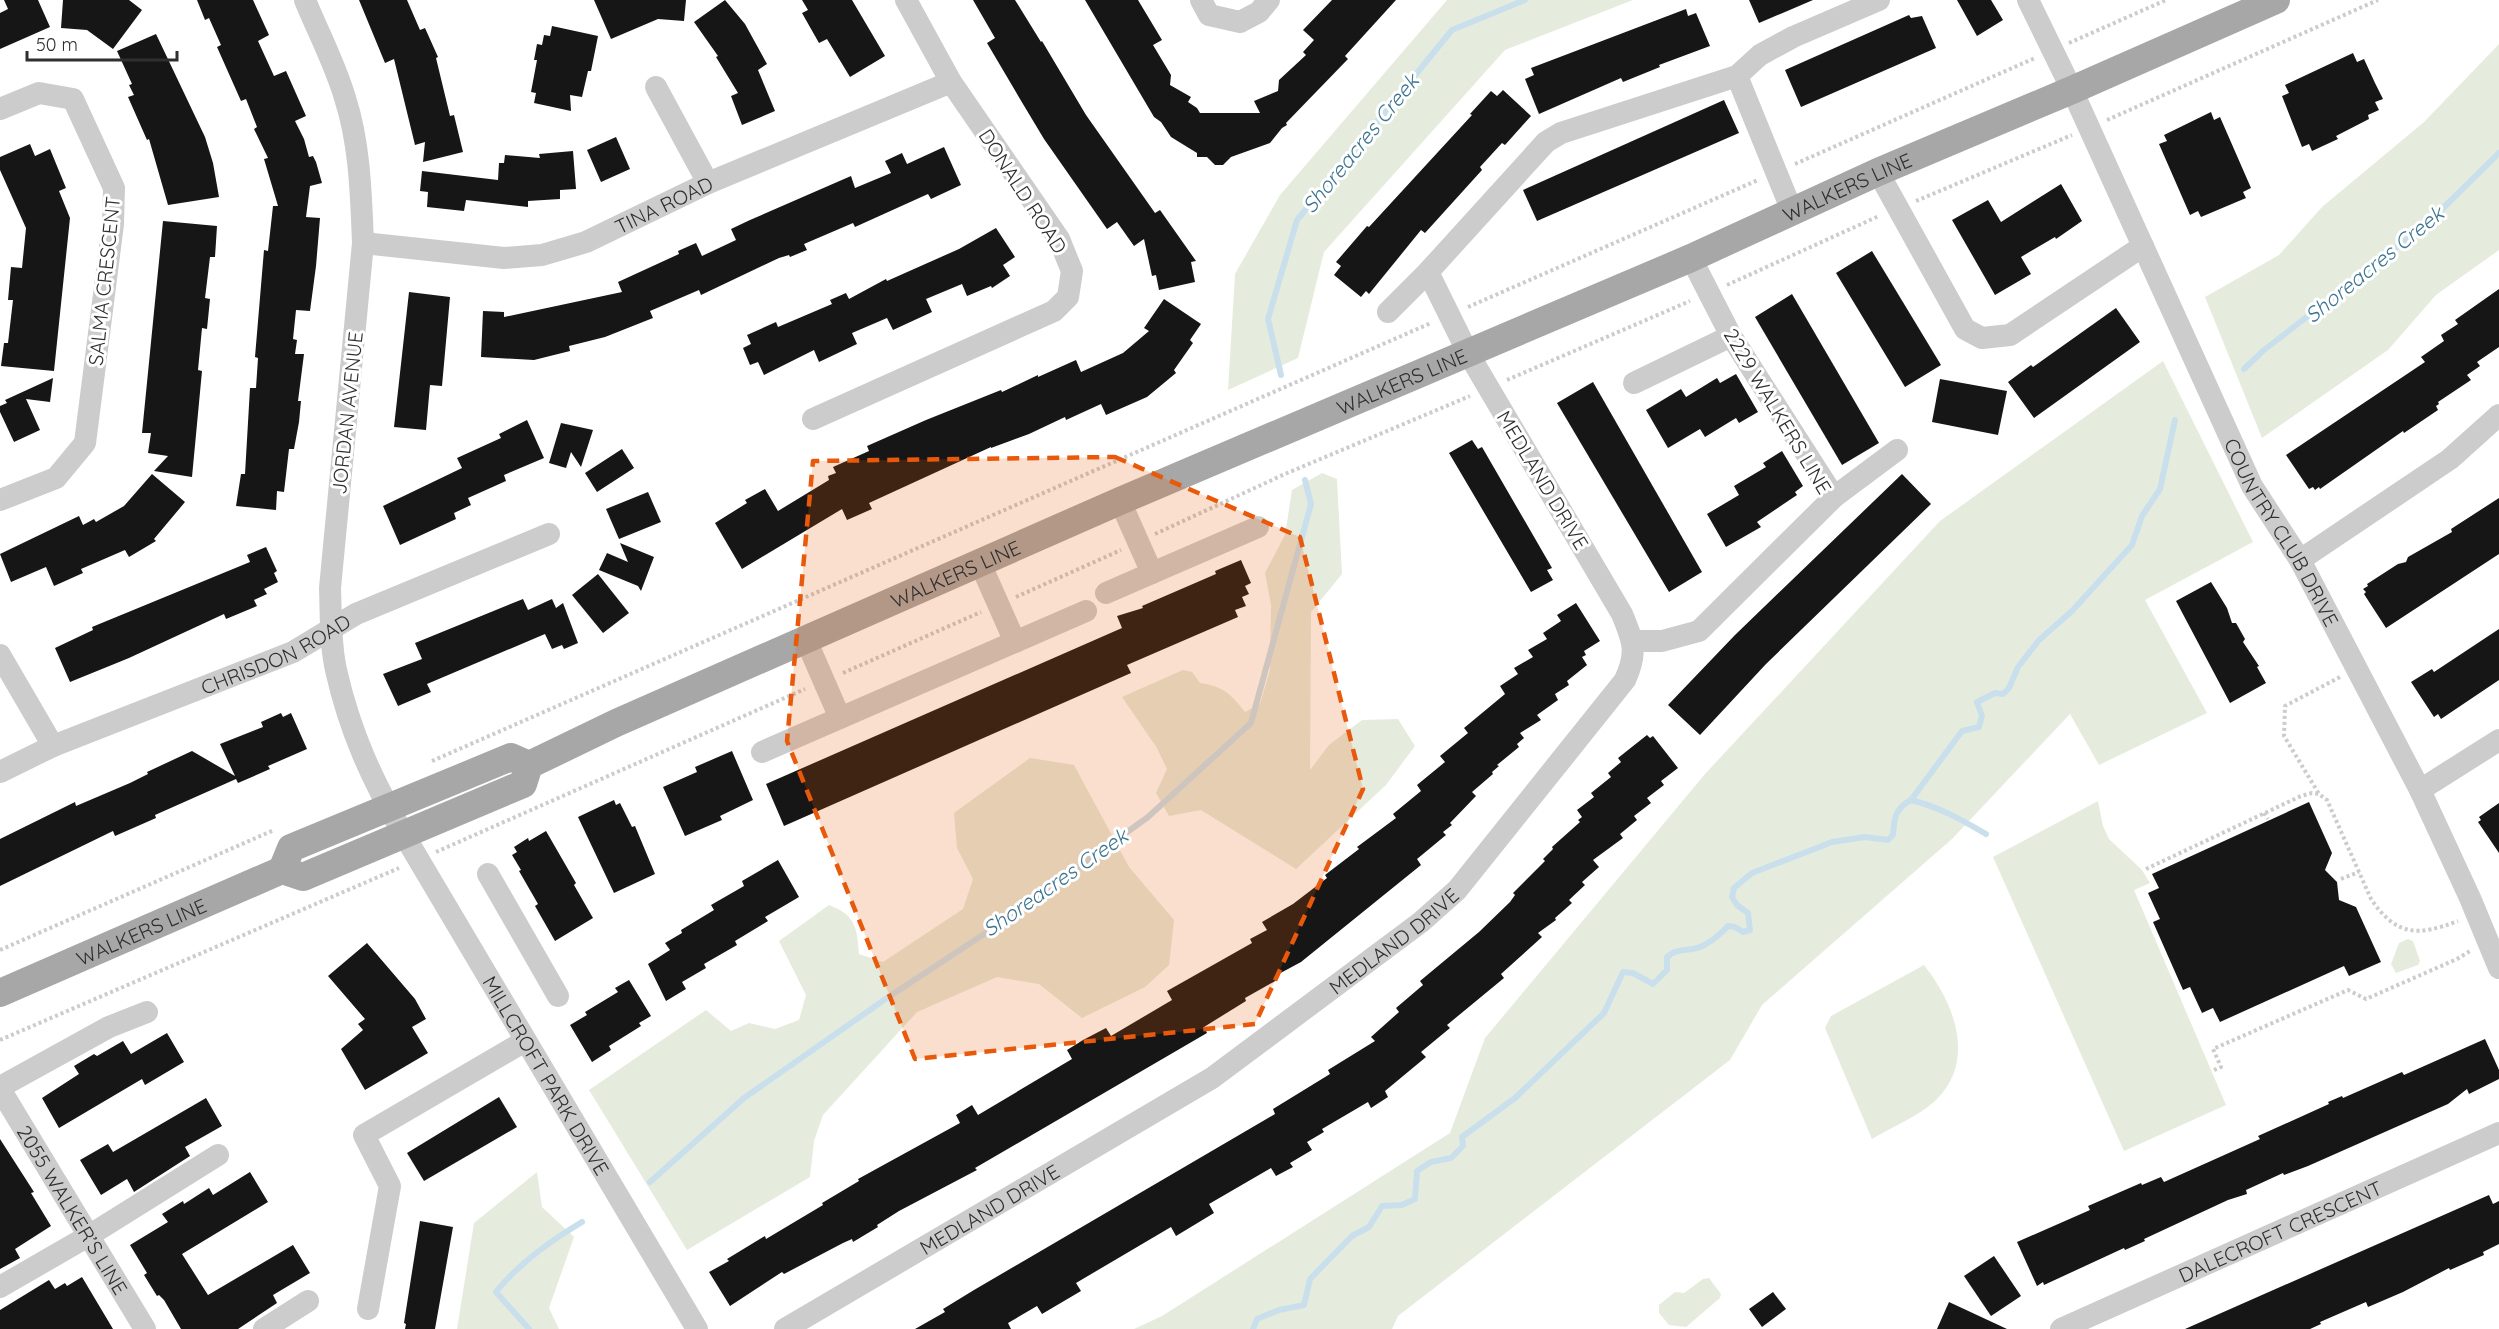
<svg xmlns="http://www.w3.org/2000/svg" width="2499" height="1329" viewBox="0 0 2499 1329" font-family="Quicksand,sans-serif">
<rect width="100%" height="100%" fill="#fff"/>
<g fill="#e6ecdd">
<polygon points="1447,0 1633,0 1505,50 1324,252 1298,358 1228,390 1235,274 1280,195"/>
<polygon points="2499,44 2499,250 2436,295 2388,350 2262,438 2205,297 2279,255 2322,207 2424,122"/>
<polygon points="2163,361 2253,542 2145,600 2207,713 2099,765 2070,714 1952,839 1762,1005 1730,1060 1398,1316 1392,1329 1134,1329 1162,1316 1450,1133 1485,1038 1705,774 1940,521"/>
<path d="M1322 473 1337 479 1342 574 1311 612 1310 770 1329 745 1362 720 1398 719 1415 746 1386 785 1296 869 1201 810 1169 816 1156 793 1167 769 1157 748 1122 697 1183 670 1192 672 1200 683C1224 687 1230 693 1245 712L1260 704 1270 670 1271 605 1265 573 1285 535 1292 490Z"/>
<path d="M1030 758 1074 765 1129 867 1174 920 1169 965 1145 987 1082 1018 1039 984 997 977 917 1012 823 1115 814 1141 810 1177 687 1250 589 1090 706 1010 731 1031 749 1023 775 1029 799 1020 806 995 779 941 829 905C856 915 857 928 859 954L883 962 963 909 973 879 957 848 954 813Z"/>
<polygon points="2098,801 2103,826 2109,839 2142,870 2150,883 2134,890 2226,1105 2124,1151 1993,857"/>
<polygon points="2408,939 2413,941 2420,961 2418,965 2396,973 2391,964 2399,943"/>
<path d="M1924 965C1954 1003 1977 1060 1936 1100 1919 1116 1892 1127 1872 1139L1825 1028 1831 1016Z"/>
<polygon points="537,1172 542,1207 574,1237 549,1308 559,1329 457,1329 474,1223"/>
<polygon points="1709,1278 1721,1294 1720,1298 1686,1327 1669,1325 1659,1313 1659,1305 1675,1292 1684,1293 1703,1279"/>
</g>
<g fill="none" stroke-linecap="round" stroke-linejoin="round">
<g stroke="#c9e0ec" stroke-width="6">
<polyline points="2244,369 2264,350 2427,224 2499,153"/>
<polyline points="1281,375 1268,319 1297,220 1452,30 1525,0"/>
<path d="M1911 800C1939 807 1962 820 1986 834"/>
<polyline points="650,1182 744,1098 884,1000 1004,921 1148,817 1251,723 1311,504 1305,480"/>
<path d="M529 1329 496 1292C519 1263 550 1241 582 1222"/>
<path d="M1253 1329 1257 1319 1279 1310 1304 1305 1310 1279 1352 1236 1369 1227 1382 1206 1402 1205 1415 1199 1417 1171 1431 1162 1451 1158 1463 1146 1462 1137 1515 1098 1604 1013 1623 972 1633 973 1653 984 1667 970V957C1678 947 1688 952 1700 947 1710 943 1722 933 1728 926L1735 927 1743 932 1750 930 1748 913 1737 905 1732 897 1734 888 1752 873 1832 842 1865 837 1888 840 1893 835C1894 819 1895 808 1911 800L1962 731 1979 727 1982 716 1977 702 1995 693 2003 694 2009 688 2018 667 2039 640 2072 611 2132 545 2142 516 2160 489 2175 420"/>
</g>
</g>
<g fill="#161616">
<polygon points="4,0 38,0 50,27 0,49 0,13 8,9"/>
<polygon points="63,0 129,0 142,10 113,49 87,30 61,28"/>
<polygon points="197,0 253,0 269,35 258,41 274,76 286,71 306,116 295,121 304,139 309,157 313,156 316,162 322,183 310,186 306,217 320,218 316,266 310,311 296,310 293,339 297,340 295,354 304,354 298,401 301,401 299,422 294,449 289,449 284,492 277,491 276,510 236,506 241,474 245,474 250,388 256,388 258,358 255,357 264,250 268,251 273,206 278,206 264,159 268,158 254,129 257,127 246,99 241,101 217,47 221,45 209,18 205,20"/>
<polygon points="359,0 407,0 420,30 425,28 438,57 436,58 450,116 454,115 463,152 423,162 425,142 415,145 394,59 385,63"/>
<polygon points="594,0 686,0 684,21 658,19 611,39"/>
<polygon points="725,0 745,24 767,64 758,70 775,111 742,125 731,96 738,93 716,57 718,56 694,22"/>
<polygon points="802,0 852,0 885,56 850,77 827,39 819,43 802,13 808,10"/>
<polygon points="973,0 1015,0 1041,42 1042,41 1086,115 1155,213 1160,210 1196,261 1191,262 1195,282 1159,290 1156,275 1152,276 1144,239 1134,246 1117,222 1107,229 1044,139 1020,99 987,43 995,38"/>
<polygon points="1085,0 1138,0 1162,40 1153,45 1171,75 1170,85 1191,97 1188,102 1197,108 1200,113 1260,113 1254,101 1278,91 1279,80 1306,55 1303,52 1314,40 1303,30 1332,0 1396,0 1345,56 1348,59 1286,123 1287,125 1282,128 1270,143 1231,157 1223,165 1215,165 1207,157 1197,157 1197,153 1171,137 1161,122 1154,117"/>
<polygon points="1749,0 1813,0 1759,23"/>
<polygon points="1957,0 1991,0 2003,20 1977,36"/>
<polygon points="1686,9 1688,16 1696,13 1710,46 1659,65 1660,67 1623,82 1621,78 1539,114 1525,79 1534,75 1531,68"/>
<polygon points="1909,15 1911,18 1922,16 1936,48 1801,107 1785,70"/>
<polygon points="552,26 598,36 591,71 588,71 582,97 570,95 571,111 534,103 536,93 531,92 537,60 534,60 537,44 542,45 544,35 550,36"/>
<polygon points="156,34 205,137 213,163 219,197 168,205 149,139 147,140 128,97 134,95 129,85 132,84 117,51"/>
<polygon points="2353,53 2357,62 2364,59 2375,83 2383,99 2375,102 2379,110 2368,115 2369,119 2336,136 2338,139 2312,151 2309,144 2302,147 2282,96 2289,93 2285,85"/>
<polygon points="1503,90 1531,116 1505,145 1502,143 1480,167 1482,170 1425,233 1421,230 1369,294 1366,291 1361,297 1334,275 1341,266 1336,262 1367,226 1369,227 1472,115 1470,114 1491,91 1497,96"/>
<polygon points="1724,100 1739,133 1537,221 1523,190"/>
<polygon points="2211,112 2214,120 2220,117 2251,188 2243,192 2246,198 2201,217 2198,211 2190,215 2159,144 2167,141 2164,135"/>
<polygon points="616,137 630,169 601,182 587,150"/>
<polygon points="30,144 35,156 50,149 66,188 59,191 70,218 54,371 1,366 4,343 8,343 13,300 8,300 11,267 22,268 26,228 0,170 0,157"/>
<polygon points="944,147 961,185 931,199 928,194 855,227 853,223 804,244 807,250 790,257 789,255 779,258 701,295 699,290 650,311 653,318 605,337 569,346 570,351 534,360 481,357 483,311 504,312 504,317 622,292 618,282 679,254 678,251 696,243 702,256 736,240 731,229 750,220 851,176 855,188 891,173 885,161 902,153 907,164"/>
<polygon points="573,151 576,189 560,190 560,199 528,201 528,207 466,200 464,211 427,207 428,192 420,191 422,171 498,180 499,163 504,163 505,155 540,158 539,154"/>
<polygon points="2061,184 2082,221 2056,239 2055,237 2021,257 2031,274 1995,295 1952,220 1988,200 2001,222"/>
<polygon points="163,221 217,226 215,257 210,257 205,298 210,299 207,329 202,328 198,370 202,371 192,477 154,471 168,456 148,453 151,433 142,433"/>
<polygon points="996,228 1015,257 1003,265 1010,276 992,288 991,286 967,296 962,284 926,299 932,312 893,330 887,318 852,333 857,344 819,362 814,350 764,375 758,362 750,365 743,348 751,344 747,335 776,322 778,327 832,304 830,300 846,293 849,299 886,279 887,281 959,249"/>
<polygon points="1872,251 1941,365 1905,387 1836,273"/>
<polygon points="2499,289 2499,347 2477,362 2480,366 2467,375 2471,380 2438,402 2439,404 2436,406 2438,410 2404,433 2403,431 2320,489 2319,487 2315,490 2313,487 2309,489 2286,455 2425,362 2421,357 2444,341 2441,335 2458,324 2455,320"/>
<polygon points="409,292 450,297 442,386 430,385 426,430 394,427"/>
<polygon points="1792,294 1879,443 1842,465 1755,317"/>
<polygon points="1164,299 1201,324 1190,340 1193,343 1174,370 1176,373 1147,397 1106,415 1101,404 1066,420 1065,417 1029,434 991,448 991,447 869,503 872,509 847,520 842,509 742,569 715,523 747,503 745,500 765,489 778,511 829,480 828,476 836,473 833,467 869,451 867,446 926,420 1001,390 1002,392 1038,375 1038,377 1076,360 1081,372 1123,353 1149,331 1144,328"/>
<polygon points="2116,308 2140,342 2034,418 2008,382 2031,365 2033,367"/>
<polygon points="1736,374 1758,412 1739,423 1736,418 1705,437 1700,429 1668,448 1646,410 1681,389 1686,397 1717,378 1720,383"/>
<polygon points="53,378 50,402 26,399 40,430 14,442 0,412 0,406 7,403 5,400"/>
<polygon points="1940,379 2007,391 1998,435 1932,422"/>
<polygon points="1593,382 1702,572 1669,592 1557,403"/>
<polygon points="527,420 544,458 504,475 506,481 468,498 471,505 454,513 456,519 400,545 383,506 462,468 457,458 501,438 499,434"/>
<polygon points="561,423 593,430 581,467 571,452 566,468 549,463"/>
<polygon points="1472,440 1478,449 1482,447 1552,568 1547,570 1553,580 1531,592 1449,453"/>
<polygon points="622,449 634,468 597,492 585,473"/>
<polygon points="1782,451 1803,486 1795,492 1797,495 1757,522 1761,527 1726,547 1707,514 1739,495 1734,486 1766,467 1763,463"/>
<polygon points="152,474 185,502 154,539 156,541 129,557 125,550 81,569 83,573 54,586 46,567 11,582 0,554 79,516 83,525 94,519 96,522 124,506"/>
<polygon points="1902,474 1931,504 1766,664 1700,735 1668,705 1735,635"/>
<polygon points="648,492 661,522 619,539 606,509"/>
<polygon points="2499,498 2499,554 2386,628 2364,594 2366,592 2363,589 2368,586 2367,584 2398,564 2406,562 2408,557 2452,532 2451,529"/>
<polygon points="620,543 654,557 641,591 638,586 599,570 607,553 628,562"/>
<polygon points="266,547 277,571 274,573 278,582 264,589 267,594 254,600 257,606 226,619 224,614 129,658 70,682 55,648 93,630 92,627 250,562 247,555"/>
<polygon points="1241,560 1251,583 1245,586 1249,594 1242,597 1246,606 1235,610 1238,617 1127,665 1131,673 784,826 766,784 1122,628 1117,616 1143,608 1142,606 1216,574 1215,571"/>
<polygon points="598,574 629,613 603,633 572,595"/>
<polygon points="2211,582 2227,608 2232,623 2236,623 2245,639 2243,642 2259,666 2257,667 2266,683 2230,703 2176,601"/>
<polygon points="523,599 528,610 552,599 556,608 563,603 578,643 564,649 562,645 552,649 545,634 427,684 431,692 398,706 383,674 422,659 415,643"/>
<polygon points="1576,603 1600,641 1584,651 1586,655 1582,657 1587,665 1567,681 1569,685 1555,694 1558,700 1537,715 1541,720 1520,733 1524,738 1517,744 1519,747 1497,765 1499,766 1492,772 1493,774 1472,792 1476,796 1450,823 1452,825 1443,832 1446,835 1417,859 1421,865 1301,962 1275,976 1277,980 1245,998 1246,1001 1204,1027 1207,1033 975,1168 977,1170 899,1211 877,1225 878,1227 853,1242 852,1239 843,1243 784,1274 782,1272 730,1306 709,1272 729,1261 727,1259 765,1236 766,1239 823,1205 822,1203 859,1181 858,1179 960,1123 956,1115 972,1105 978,1115 1072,1059 1067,1050 1083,1040 1106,1028 1111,1036 1172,1000 1167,991 1252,943 1250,939 1267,930 1262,922 1293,904 1327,878 1325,875 1359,849 1357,847 1396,818 1393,814 1421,791 1417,785 1445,762 1440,756 1468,733 1464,728 1505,694 1500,686 1518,674 1514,668 1533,657 1528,650 1547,639 1543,633 1561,621 1557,615"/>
<polygon points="2499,629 2499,680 2441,719 2438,714 2434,717 2411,682 2432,669 2434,672"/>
<polygon points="281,713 283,717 291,713 307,749 268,766 270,769 238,783 236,779 155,815 156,818 115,836 113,831 0,886 0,839 75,802 76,806 130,783 148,774 147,772 192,751 235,776 220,744 263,727 261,722"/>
<polygon points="1647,735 1650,738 1653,736 1678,768 1661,781 1664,785 1647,798 1651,803 1634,816 1637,820 1620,834 1623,838 1593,860 1599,867 1582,882 1585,885 1569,900 1572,903 1555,918 1556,920 1538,933 1542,937 1501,974 1504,978 1447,1025 1450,1028 1421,1052 1426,1057 1385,1091 1388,1097 1371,1108 1368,1102 1322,1129 1324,1132 1307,1142 1312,1150 1290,1163 1293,1167 1276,1176 1271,1168 1209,1204 1214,1213 1176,1236 1171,1227 1076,1283 1081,1291 1042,1314 1037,1306 1008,1323 1011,1329 915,1329 945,1312 943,1309 974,1290 1275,1114 1273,1109 1330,1074 1328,1070 1375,1041 1371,1037 1399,1012 1396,1008 1423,985 1420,981 1479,932 1510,902 1515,895 1513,893 1545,861 1543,859 1553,849 1552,847 1580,822 1578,820 1582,817 1577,810 1594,797 1591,793 1611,777 1608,773 1621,762 1618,758"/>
<polygon points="732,751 753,800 720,816 722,820 685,836 663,787 697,772 695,767"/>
<polygon points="614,800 616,805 620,803 632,827 635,826 655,874 614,893 578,817"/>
<polygon points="2309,802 2332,853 2325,870 2337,882 2339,900 2356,907 2381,962 2349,976 2344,966 2220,1022 2213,1008 2202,1013 2190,987 2183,990 2153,922 2160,919 2148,893 2159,888 2152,874"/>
<polygon points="2499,803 2499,853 2478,822 2481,820 2479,817"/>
<polygon points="546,831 576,883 574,885 593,918 555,941 535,906 538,904 519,871 521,870 512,855 517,852 514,847 528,838 529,841"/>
<polygon points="778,860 799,897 765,917 768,921 735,941 737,945 704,964 706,968 682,982 686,989 666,1001 648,964 670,950 665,943 682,933 681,930 714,910 711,905 744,886 742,881"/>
<polygon points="367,943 415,999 426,1019 412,1027 428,1053 365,1090 341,1049 363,1030 358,1024 365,1019 328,976"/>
<polygon points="629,980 651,1016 639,1023 641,1026 609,1046 611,1050 592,1062 570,1025 587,1015 585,1012 618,992 615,988"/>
<polygon points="167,1033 184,1062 145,1085 142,1079 59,1128 42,1098 79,1074 74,1066 94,1054 97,1056 123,1041 131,1054"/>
<polygon points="2485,1039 2499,1070 2499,1079 2469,1094 2467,1089 2448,1104 2308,1166 2284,1175 2283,1173 2246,1190 2247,1194 2228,1200 2144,1239 2145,1241 2125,1250 2124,1248 2044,1285 2043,1282 2037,1286 2017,1242 2090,1210 2088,1206 2141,1183 2142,1185 2161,1177 2164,1182 2260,1139 2258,1136 2329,1104 2328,1102 2342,1096 2343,1098 2402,1072 2404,1075"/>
<polygon points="499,1097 517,1127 424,1181 407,1153"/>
<polygon points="206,1098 222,1126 185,1147 190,1156 134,1192 127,1179 101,1195 80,1160 108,1144 113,1152"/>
<polygon points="0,1139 34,1192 31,1193 51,1226 15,1249 20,1258 0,1269"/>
<polygon points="250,1172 268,1202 182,1254 208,1295 293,1245 310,1273 273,1295 277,1303 238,1329 181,1329 164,1300 159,1295 157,1296 144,1275 147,1273 130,1245 168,1222 162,1214 183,1201 184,1204 209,1188 213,1195"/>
<polygon points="2489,1195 2493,1204 2499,1201 2499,1244 2483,1252 2484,1255 2450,1270 2449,1268 2403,1292 2368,1307 2366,1302 2320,1322 2321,1324 2310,1329 2185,1329"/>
<polygon points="420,1221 453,1227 435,1329 405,1329 406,1324 404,1323"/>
<polygon points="1994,1256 2021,1296 1991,1316 1964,1276"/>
<polygon points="82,1277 113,1329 0,1329 0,1310 49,1280 55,1289 65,1283 67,1286"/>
<polygon points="1773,1292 1786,1309 1762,1327 1749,1309"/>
<polygon points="1949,1302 2007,1329 1937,1329"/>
</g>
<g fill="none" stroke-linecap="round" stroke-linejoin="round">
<g stroke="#ccc" stroke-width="4" stroke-dasharray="3 3" stroke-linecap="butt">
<polyline points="2069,43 2166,0"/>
<polyline points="2107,120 2378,0"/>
<polyline points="1795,164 2035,58"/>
<polyline points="1916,201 2072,135"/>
<polyline points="1727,285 1879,216"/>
<polyline points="1468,307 1758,180"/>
<polyline points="1507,380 1690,301"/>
<polyline points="1155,534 1285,474 1470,396"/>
<polyline points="1016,597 1121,550"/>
<polyline points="843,673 981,612"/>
<path d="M2340 677 2285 706 2284 736 2319 794 2327 800 2371 899C2397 937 2418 936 2458 921"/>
<polyline points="432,761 1431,323"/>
<polyline points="2264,813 2268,819"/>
<polyline points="436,852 805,689"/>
<polyline points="2146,869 2301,796 2312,793 2319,794"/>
<polyline points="2341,879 2359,872"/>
<polyline points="0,950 274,830"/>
<polyline points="0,1040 399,868"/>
<polyline points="2214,1070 2221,1067 2213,1049 2348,990 2366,999 2457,959 2470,951"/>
</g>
<g stroke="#ccc" stroke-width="22">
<path id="s1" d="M305 0C318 32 335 64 345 98 360 144 361 195 363 243L330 588C331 615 330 643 336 670 350 732 372 780 404 835L697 1329"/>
<polyline points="1201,0 1209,15 1240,22 1259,12 1269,0"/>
<path id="s2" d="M2028 0 2072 90 2252 486 2300 560 2420 790 2470 898 2499 968"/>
<polyline points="1737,76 1792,211"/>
<polyline points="656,87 708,183"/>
<polyline points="0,109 39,93 73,99 114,188 113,224 85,443 56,478 0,500"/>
<polyline points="1878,172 1965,329 1982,338 2010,335 2143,246"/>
<path id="s3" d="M363 243 504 258 542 255 586 242 708 183 951 82"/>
<polyline points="1388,312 1428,272 1546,142 1561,133 1737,76 1760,55 1793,37 1879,0"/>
<polyline points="1634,383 1731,336"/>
<polyline points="813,419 1054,311 1068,297 1072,271 1059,239 951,82 906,0"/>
<polyline points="1834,497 1897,450"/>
<polyline points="1120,501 1152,573"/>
<polyline points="2300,560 2450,459 2499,415"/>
<polyline points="980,563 1015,642"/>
<polyline points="1106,593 1258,527"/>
<polyline points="806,640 840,718"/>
<polyline points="1633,641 1662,641 1699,631 1834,497 1731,336 1691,258"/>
<polyline points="0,655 53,746"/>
<polyline points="762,752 1086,611"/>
<path id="s4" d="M0 772 53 746 293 652 356 614 549 534"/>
<polyline points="2420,790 2499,740"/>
<polyline points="488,874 558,996"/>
<polyline points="0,1087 109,1027 147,1012"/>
<path id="s5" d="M0 1089 145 1329"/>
<polyline points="0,1287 90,1235 218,1155"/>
<polyline points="368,1309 390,1186 364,1135 525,1041"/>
<polyline points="264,1329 308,1301"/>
<path id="s6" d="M785 1329 1212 1078 1421 922 1457 890 1625 680C1638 652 1633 641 1622 614L1468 353 1428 272"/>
<path id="s7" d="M2061 1329 2499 1133"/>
</g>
<g stroke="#a7a7a7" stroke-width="28">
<polyline points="282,870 291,848 511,757 529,765"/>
<path id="s8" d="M0 993 282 870 303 877 523 784 529 765 616 723 1120 501 1691 258 1878 172 2072 90 2276 0"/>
</g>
</g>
<path fill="#e8590c" fill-opacity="0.2" stroke="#e8590c" stroke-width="4.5" stroke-dasharray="12 8" stroke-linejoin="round" d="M1115 457 1300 537 1363 789 1255 1024 915 1059 787 741 813 461Z"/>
<g text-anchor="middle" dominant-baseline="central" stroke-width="6" stroke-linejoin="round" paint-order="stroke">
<g font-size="20" fill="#2f2f2f" stroke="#fff">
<text stroke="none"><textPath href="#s8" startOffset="2028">WALKERS LINE</textPath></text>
<text transform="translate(1023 191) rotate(57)">DONALD ROAD</text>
<text stroke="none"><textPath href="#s3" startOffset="312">TINA ROAD</textPath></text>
<text transform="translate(104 281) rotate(-84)">SALMA CRESCENT</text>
<text stroke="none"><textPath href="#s8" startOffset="1542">WALKERS LINE</textPath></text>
<text transform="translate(1778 411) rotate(59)">2229 WALKERS LINE</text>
<text transform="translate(347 413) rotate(-84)">JORDAN AVENUE</text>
<text transform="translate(1543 480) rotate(59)">MEDLAND DRIVE</text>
<text stroke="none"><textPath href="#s2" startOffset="590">COUNTRY CLUB DRIVE</textPath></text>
<text stroke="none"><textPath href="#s8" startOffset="1056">WALKERS LINE</textPath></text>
<text stroke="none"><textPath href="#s4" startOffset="300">CHRISDON ROAD</textPath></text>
<text stroke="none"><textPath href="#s8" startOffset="154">WALKERS LINE</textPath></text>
<text stroke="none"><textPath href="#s6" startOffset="723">MEDLAND DRIVE</textPath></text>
<text stroke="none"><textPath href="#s1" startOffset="1140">MILLCROFT PARK DRIVE</textPath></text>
<text stroke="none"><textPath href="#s5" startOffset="141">2055 WALKER’S LINE</textPath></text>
<text stroke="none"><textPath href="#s6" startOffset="237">MEDLAND DRIVE</textPath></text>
<text stroke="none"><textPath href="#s7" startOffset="240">DALECROFT CRESCENT</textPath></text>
</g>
<g font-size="21" font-style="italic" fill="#3d7490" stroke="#fff">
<text transform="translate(1360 143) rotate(-51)">Shoreacres Creek</text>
<text transform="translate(2374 264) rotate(-39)">Shoreacres Creek</text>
<text transform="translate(1055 882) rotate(-35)">Shoreacres Creek</text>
</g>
</g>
<path d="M27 51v9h150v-9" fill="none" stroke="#2f2f2f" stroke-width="3"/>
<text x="36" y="51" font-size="18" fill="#2f2f2f" stroke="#ffffff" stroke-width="4.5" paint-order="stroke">50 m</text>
</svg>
